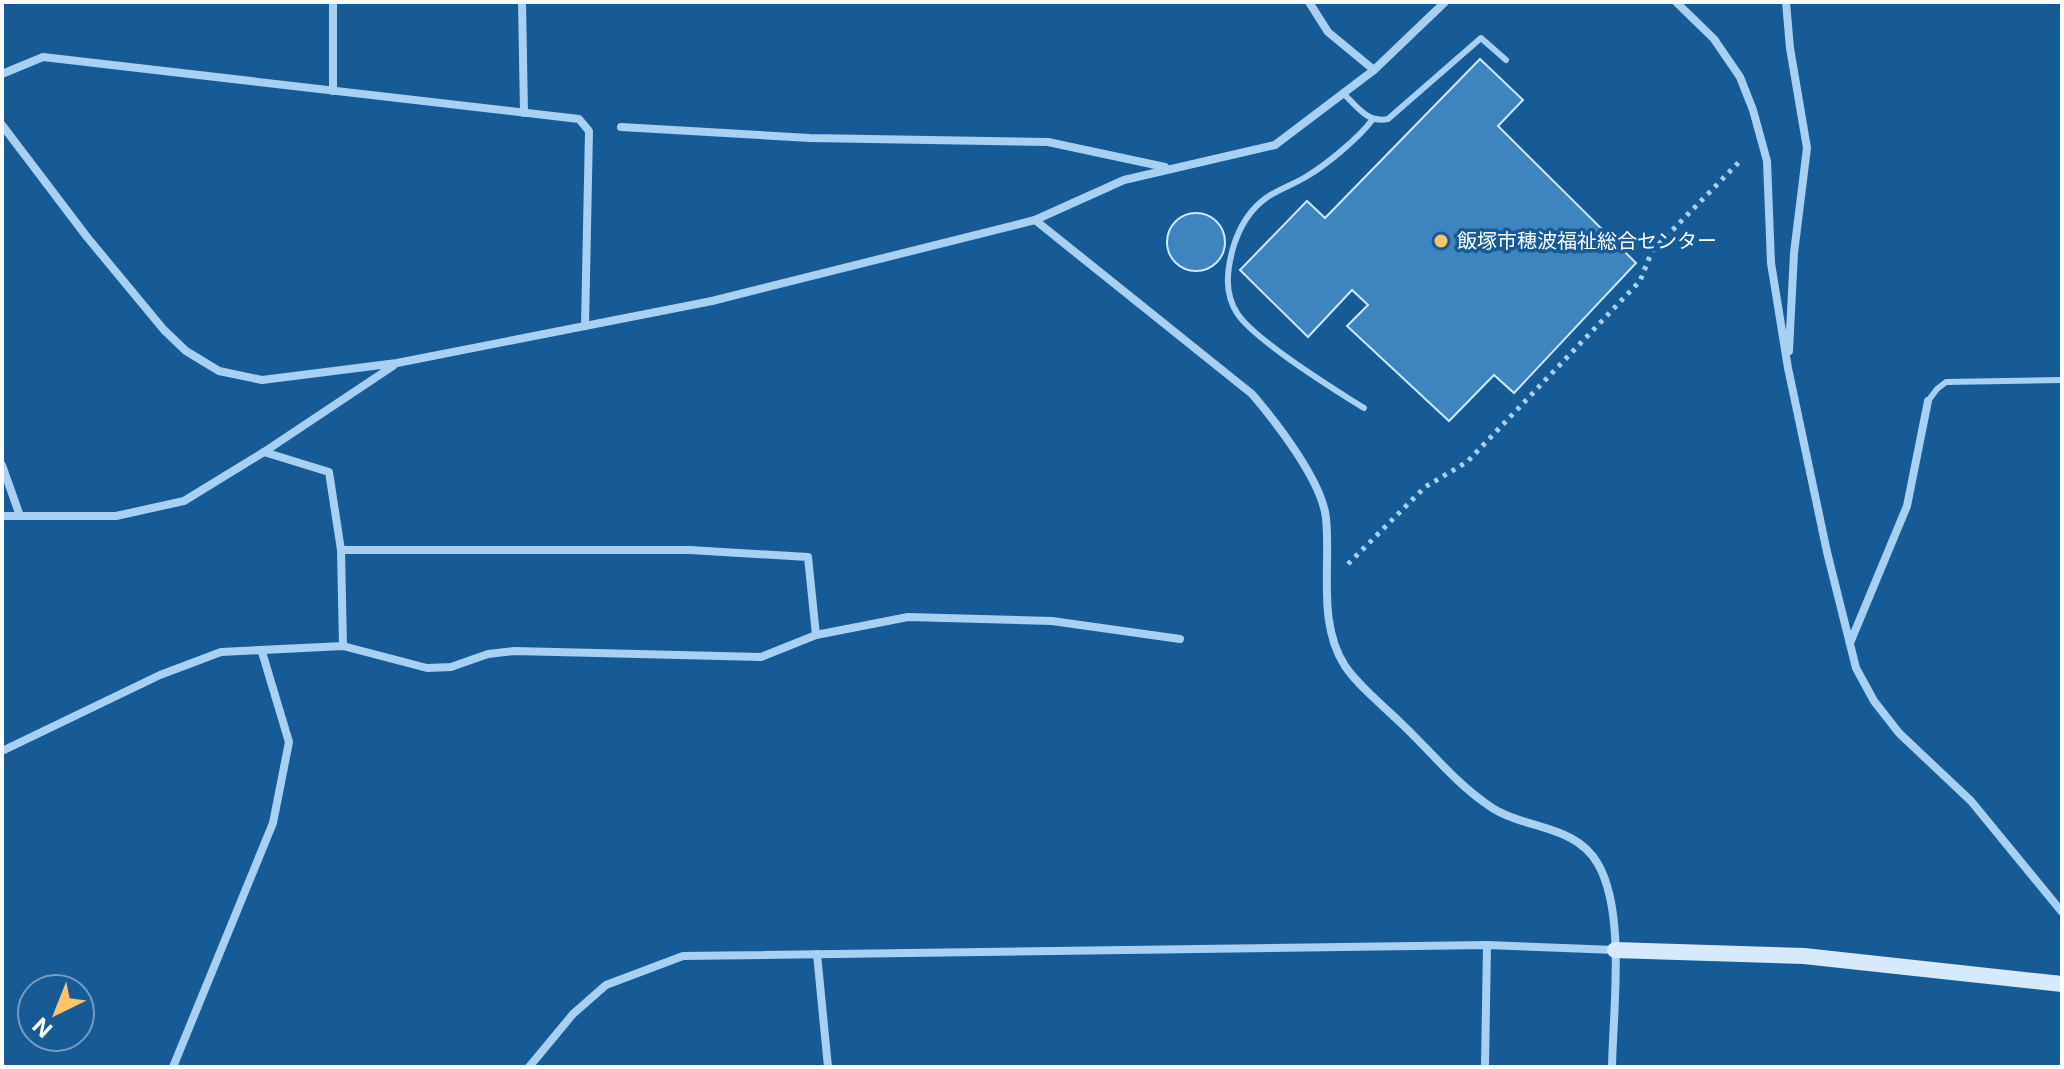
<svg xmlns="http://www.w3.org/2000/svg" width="2064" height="1069" viewBox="0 0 2064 1069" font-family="Inter,'Noto Sans JP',sans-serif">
<rect width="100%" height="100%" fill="#165a96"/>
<g fill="#3e84be" stroke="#cee8fc" stroke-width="2">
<polygon points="1480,59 1523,100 1498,126 1636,263 1514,393 1494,375 1449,421 1347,326 1368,305 1352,290 1308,337 1240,270 1307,201 1325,218"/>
<circle cx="1196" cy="242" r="29"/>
</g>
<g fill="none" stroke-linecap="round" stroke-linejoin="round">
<polyline stroke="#a7d0f2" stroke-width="5" stroke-dasharray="4 6" stroke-linecap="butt" points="1348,564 1425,487 1467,462 1640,281 1652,251 1741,160"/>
<g stroke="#a7d0f2" stroke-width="6">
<path d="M1344 94C1358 108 1368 123 1388 119L1481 38 1506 60"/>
<polyline points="1928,401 1937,389 1946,382 2062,380"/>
<path d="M1364 408C1335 390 1253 339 1237 313 1224 293 1227 270 1233 248 1239 228 1248 211 1266 198 1277 190 1292 185 1304 178 1325 166 1359 138 1373 119"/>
</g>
<g stroke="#a7d0f2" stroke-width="8">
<polyline points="522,2 524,113"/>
<polyline points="1309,2 1328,32 1374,70"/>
<polyline points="1676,2 1714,39 1740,77 1753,110 1767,161 1771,263 1788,368 1827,552 1856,668 1874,701 1899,733 1971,801 2062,912"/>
<polyline points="1786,2 1790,48 1807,148 1794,253 1789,351"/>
<polyline points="2,74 43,57 579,119 589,131 585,326"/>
<polyline points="333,91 333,2"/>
<polyline points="2,125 87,237 164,330 186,351 219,371 262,380 397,363 712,301 1035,220 1124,180 1275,145 1374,70 1445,2"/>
<polyline points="621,127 810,138 1048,142 1165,167"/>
<path d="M1035 220 1252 394C1276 422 1322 481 1326 518 1331 566 1317 623 1345 666 1360 688 1385 707 1404 726 1431 752 1457 784 1488 805 1522 830 1575 823 1598 864 1626 913 1613 1010 1612 1067"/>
<polyline points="264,452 329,472 341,550 690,550 808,557 816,635"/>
<polyline points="2,465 20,516"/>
<polyline points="2,516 116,516 184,501 264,452 393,366"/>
<polyline points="341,550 343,646"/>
<polyline points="1850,643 1907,506 1928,401"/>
<polyline points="2,751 160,675 221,652 343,646 427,668 451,667 488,654 514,651 761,657 816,635 908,617 1052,621 1180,639"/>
<polyline points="817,954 828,1067"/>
<polyline points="173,1067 273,823 289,742 262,652"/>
<polyline points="529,1067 573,1014 606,985 683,956 1487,945 1615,950"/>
<polyline points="1485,1067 1487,945"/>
</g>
<polyline stroke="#d6eafc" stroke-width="16" points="1615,950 1804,956 2062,984"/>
</g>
<circle fill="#ffc467" stroke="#165a96" stroke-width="3" cx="1441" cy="241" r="8"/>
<g text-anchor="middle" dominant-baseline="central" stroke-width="7" stroke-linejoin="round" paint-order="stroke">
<g font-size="20" fill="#fff" stroke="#165a96" text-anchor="start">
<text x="1457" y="241">飯塚市穂波福祉総合センター</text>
</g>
</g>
<rect width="2064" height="1069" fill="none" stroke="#ffffff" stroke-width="8"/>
<g transform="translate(56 1013) rotate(223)"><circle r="38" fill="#165a96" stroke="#739cc0" stroke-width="2"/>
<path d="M0-6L14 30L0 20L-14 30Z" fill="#ffc467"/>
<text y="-12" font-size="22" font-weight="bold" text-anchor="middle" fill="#ffffff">N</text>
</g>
</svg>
